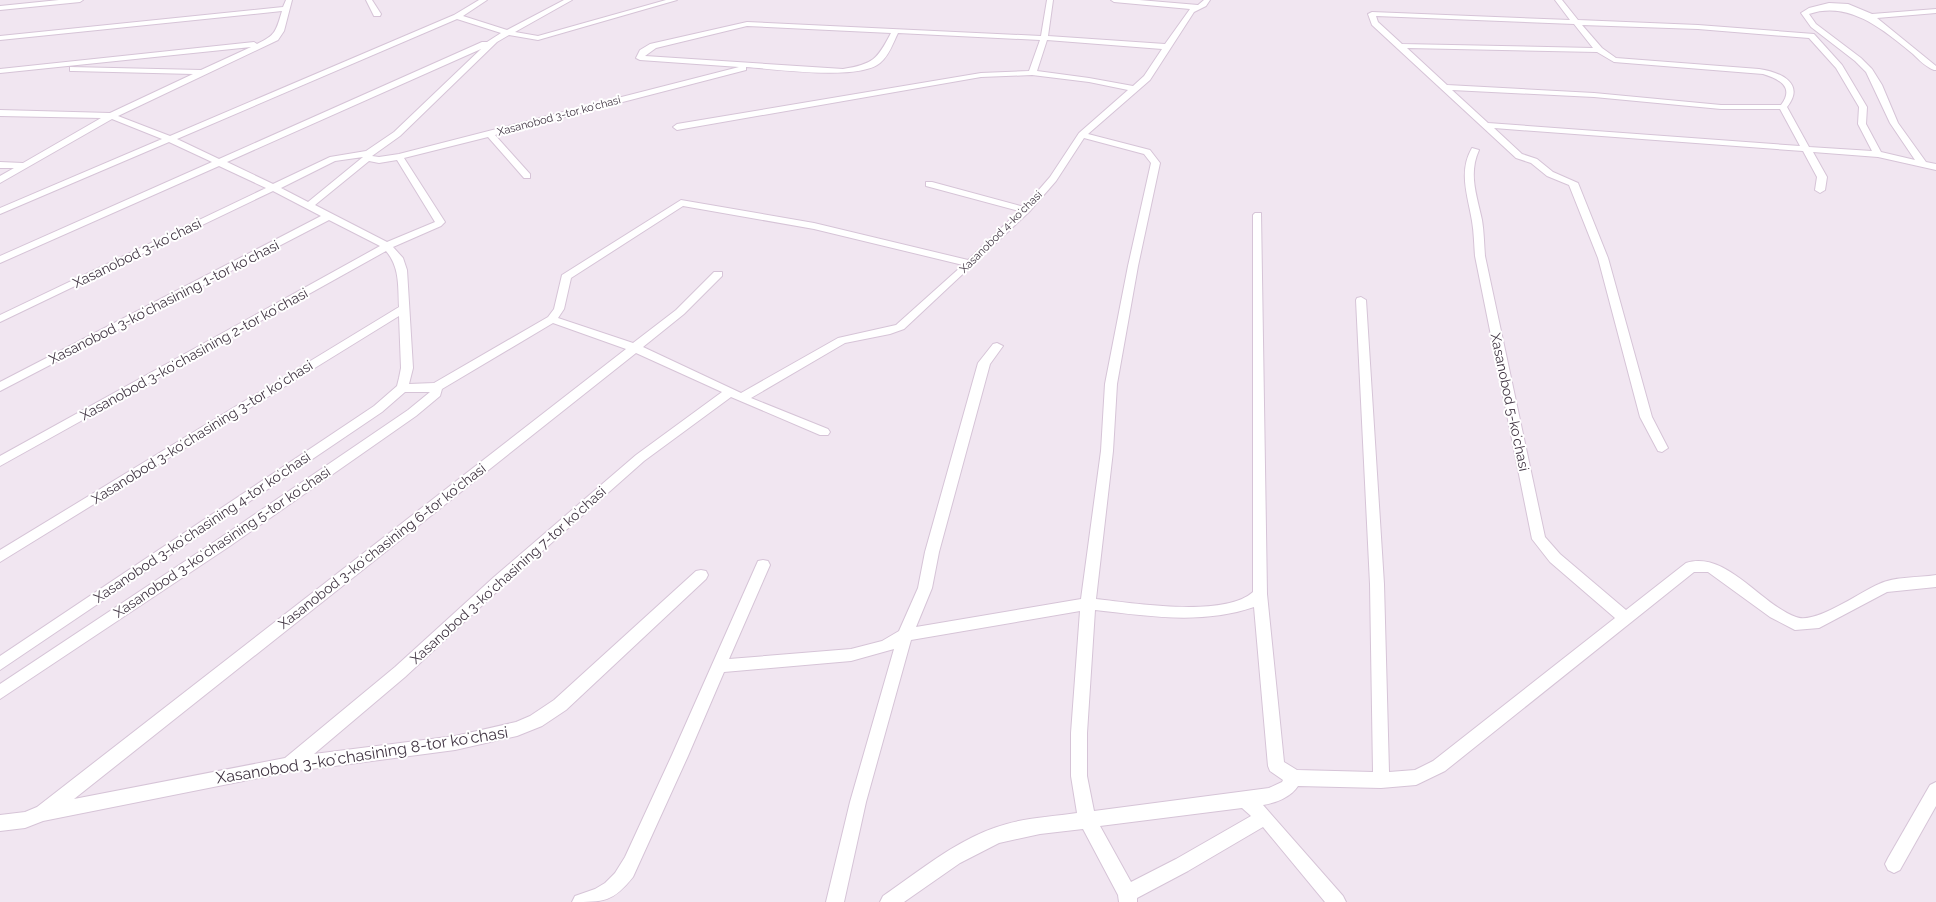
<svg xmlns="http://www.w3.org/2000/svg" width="1936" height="902" viewBox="0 0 1936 902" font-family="Raleway,sans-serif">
<rect width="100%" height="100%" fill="#f1e6f1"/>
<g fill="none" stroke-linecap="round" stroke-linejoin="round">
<defs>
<g id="street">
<polygon points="59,0 83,0 80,2 0,10 0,6"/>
<path d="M286 0H292L284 31 278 40 118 116 170 136 454 15 479 0H487L463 16 507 30 564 0H572L515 32 538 36 666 0H677L538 40 509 35 497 42 400 136 372 156 379 157 399 154 739 67 640 60 636 58 640 50 650 44 747 22 1041 36 1047 0H1053L1048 36 1165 44 1190 9 1114 2 1111 0H1139L1198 5 1204 0H1210L1206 6 1194 12 1150 80 1088 134 1150 150 1160 163 1138 266 1117 384 1113 451 1096 599C1134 603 1224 618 1253 592V215L1255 213H1261L1267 594 1284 762 1297 770 1373 772 1370 584 1356 300 1357 298 1361 297 1366 300 1384 584 1389 772 1415 770 1433 761 1615 618 1550 562 1532 539 1475 256C1474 244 1474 232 1472 221 1468 196 1458 172 1472 148L1479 150C1468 174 1477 196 1482 220 1484 232 1484 244 1485 256L1545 537 1560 554 1626 610 1686 563C1726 550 1760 604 1796 617 1815 625 1860 592 1879 584 1895 576 1918 578 1936 575V587L1887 592 1819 628 1795 630 1770 617 1708 572H1694L1445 771 1416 785 1381 788 1298 786C1291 797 1276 803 1263 805L1343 896 1346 902H1325L1263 827 1188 871 1137 898V902H1119L1118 895 1083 829 1040 834 999 843 960 863 904 902H880L883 896C918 872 954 842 994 828 1020 818 1050 817 1077 813L1071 776V733L1080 611 911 640 866 802 844 902H826L850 802 894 649 851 661 724 672 688 756 633 877C613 902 604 902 572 902L575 896 595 889 605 883 615 873 625 857 672 755 758 561 763 560 768 561 770 565 729 659 851 649 882 641 899 631 918 588 925 552 978 363 993 344 997 343 1003 346 990 364 939 552 932 588 916 627 1081 599 1101 451 1105 384 1128 266 1151 163 1144 154 1084 138 1056 181 1029 212 904 329 890 334 845 343 751 398 828 429 830 432 828 435H820L731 397 644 461 504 585 405 677 314 754 455 736 516 722 530 716 554 700 696 571 701 570 706 571 708 575 706 579 566 710 542 726 517 736 455 750 289 772 43 821 25 828 0 831V815L25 812 37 807 626 349 553 323 442 389 440 396 416 416 230 546 0 699V684L220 538 408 410 430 392H405L382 412 0 670V656L374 406 397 386 399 378 401 368 399 316 0 562V550L399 307C398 287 400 267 386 251L0 466V456L380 246 329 220 0 391V382L321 216 273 191 0 322V315L266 188 219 166 0 263V256L212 162 169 142 0 214V208L162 139 112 119 0 183V176L14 168H0V162L23 163 101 118 0 116V110L110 113 193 74 73 71H70V67L201 70 251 47 0 73V69L254 42 257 44C276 35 276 31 282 11L0 40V36L283 7ZM457 19 501 33 487 42H482L219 159 177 139ZM747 26 891 33C877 60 873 64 843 69L645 56 656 48ZM898 33 1040 40 1029 71 981 73 677 124 673 127 677 130 981 77 1032 75 1089 82 1128 90 1079 133 1050 177 1024 207 932 182H926V186L1019 211 968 260 814 223 681 200 562 275 554 309 548 317 434 383 409 384 413 368 407 270 403 258 393 247 441 226 445 222 404 158 488 137 524 178H530V174L495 135 746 70V67C775 69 859 81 880 63 889 56 893 43 898 33ZM1047 40 1162 49 1144 76 1133 86 1089 78 1037 71ZM481 49 394 132 366 151 330 157 273 184 227 162ZM363 157 308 202 281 188 335 161ZM397 160 435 222 387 242 315 205 369 161 379 163ZM683 206 814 229 963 265 896 325 838 338 741 393 643 347 684 314 722 276V272H714L676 310 633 343 558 318 564 309 571 278ZM636 353 722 392 636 455 494 577 395 667 285 758 74 799ZM1254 607 1268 766 1270 771 1283 780 1282 782 1269 788 1094 811 1087 776V733L1095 610C1148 616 1202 625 1254 607ZM1242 808 1251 816 1176 859 1131 882 1100 826Z"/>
<polygon points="366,0 372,0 381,14 380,16 374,16"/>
<path d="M1555 0H1562L1578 20 1698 25 1814 34 1842 65 1867 107 1866 124 1881 152 1915 160 1890 123 1866 72 1855 61 1811 27 1801 13 1809 8 1829 3 1848 4 1872 14 1936 9V13L1877 18 1936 66V70H1934C1926 67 1919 60 1913 54 1884 30 1849 0 1809 14L1816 24 1861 58 1872 69 1882 85 1898 123 1926 162 1936 164V170L1878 157 1813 152 1827 177 1825 190 1820 193 1815 190 1817 177 1803 151 1494 128 1522 154 1537 159 1553 172 1578 183 1608 258 1652 417 1668 448 1662 452 1658 451 1640 417 1598 258 1569 185 1547 176 1531 163 1516 158 1372 25 1368 14 1372 12 1570 20ZM1376 16 1574 24 1593 48 1402 44 1378 22ZM1582 25 1698 29 1809 38 1836 68 1859 107 1858 124 1872 151 1809 147 1787 107C1806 83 1780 72 1759 69L1616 58 1602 48ZM1407 48 1597 52 1614 62 1763 74C1779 79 1795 87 1781 105H1721L1594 93 1447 85ZM1452 90 1594 97 1721 109H1780L1800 146 1488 123Z"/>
<polygon points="1936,782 1936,806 1900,870 1894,873 1888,870 1885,864 1888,858 1930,785"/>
</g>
</defs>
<use href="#street" stroke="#d6c4d7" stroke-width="2"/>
<use href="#street" fill="#fff" fill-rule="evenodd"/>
</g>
<g text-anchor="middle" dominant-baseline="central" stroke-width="4" stroke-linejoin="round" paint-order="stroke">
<g font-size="11" fill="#423644" stroke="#fff">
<text transform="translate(559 116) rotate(-15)">Xasanobod 3-tor koʻchasi</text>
<text transform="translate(1001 232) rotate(-45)">Xasanobod 4-koʻchasi</text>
</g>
<g font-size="14" fill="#423644" stroke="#fff">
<text transform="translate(137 253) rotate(-26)">Xasanobod 3-koʻchasi</text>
<text transform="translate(164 302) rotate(-27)">Xasanobod 3-koʻchasining 1-tor koʻchasi</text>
<text transform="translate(194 354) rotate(-29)">Xasanobod 3-koʻchasining 2-tor koʻchasi</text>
<text transform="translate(1510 402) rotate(78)">Xasanobod 5-koʻchasi</text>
<text transform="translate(202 432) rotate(-32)">Xasanobod 3-koʻchasining 3-tor koʻchasi</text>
<text transform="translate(202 527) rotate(-34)">Xasanobod 3-koʻchasining 4-tor koʻchasi</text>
<text transform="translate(222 542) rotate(-34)">Xasanobod 3-koʻchasining 5-tor koʻchasi</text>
<text transform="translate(382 546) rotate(-38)">Xasanobod 3-koʻchasining 6-tor koʻchasi</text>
<text transform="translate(508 575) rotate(-42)">Xasanobod 3-koʻchasining 7-tor koʻchasi</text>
</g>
<g font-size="16" fill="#423644" stroke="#fff">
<text transform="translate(362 755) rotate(-9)">Xasanobod 3-koʻchasining 8-tor koʻchasi</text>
</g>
</g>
</svg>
